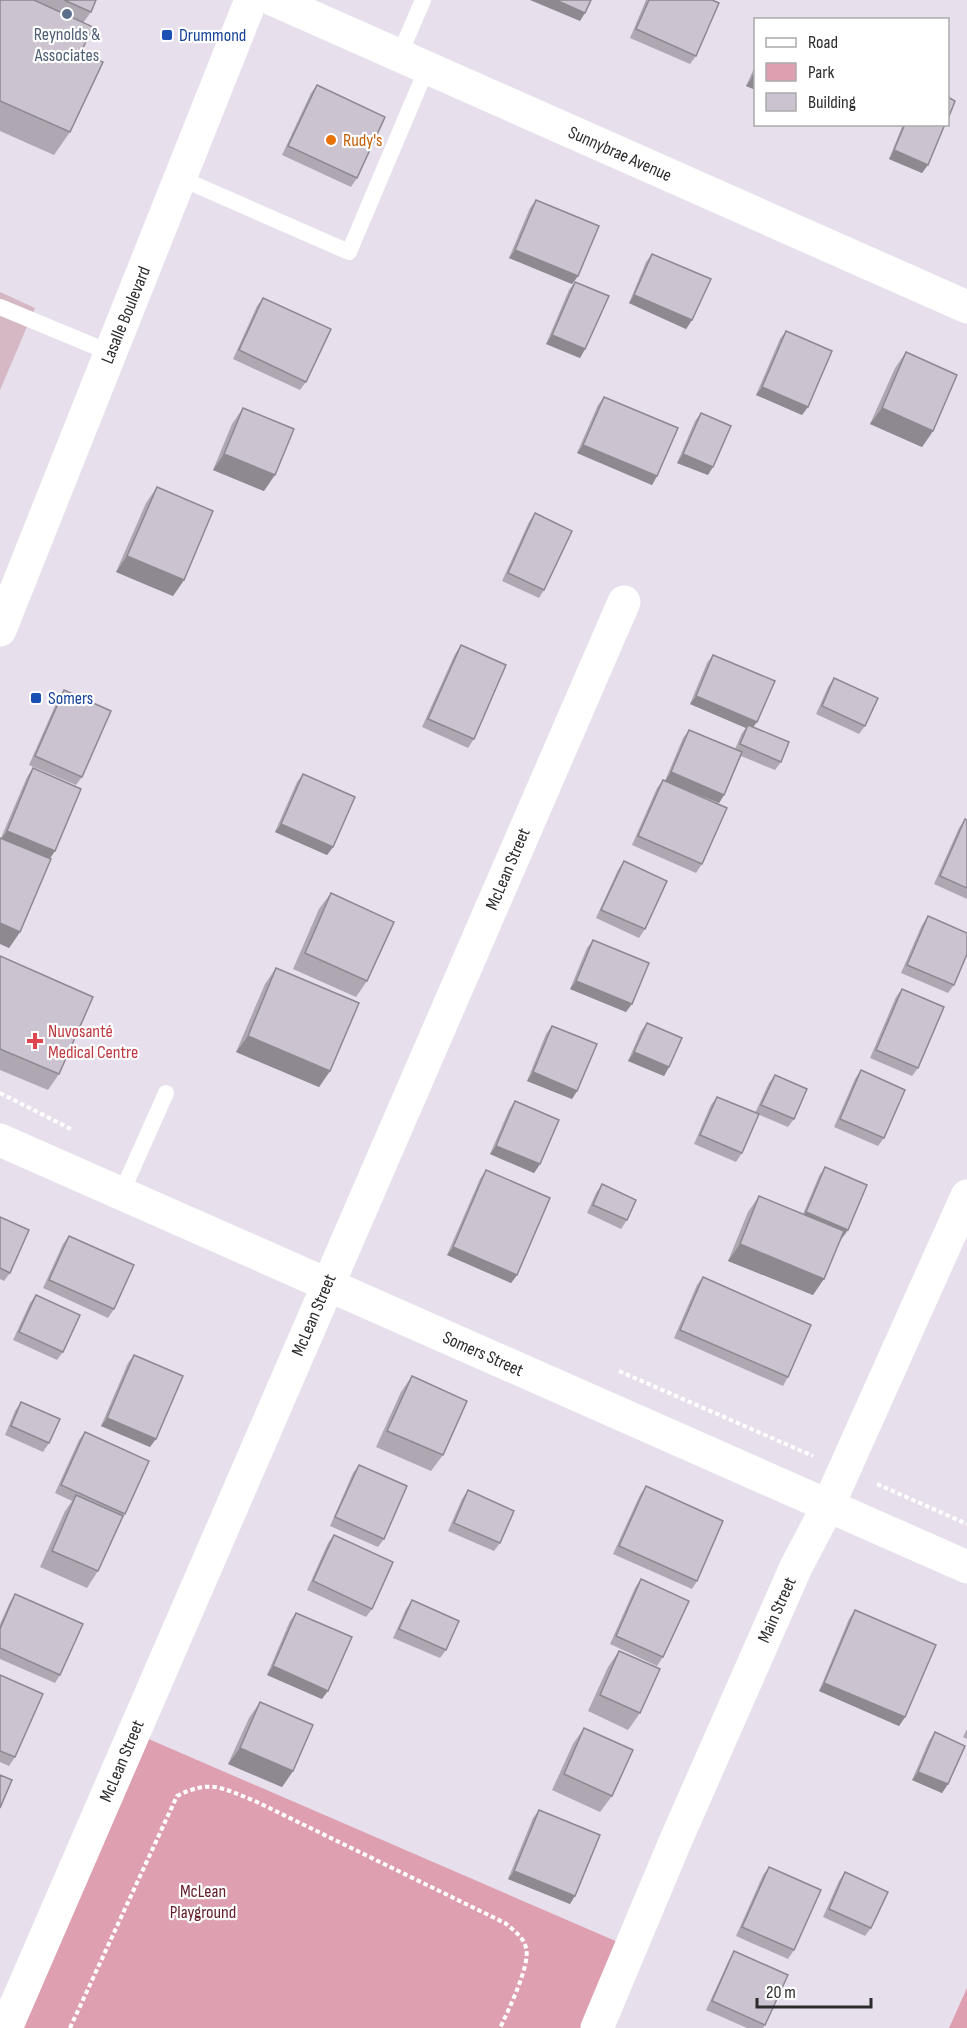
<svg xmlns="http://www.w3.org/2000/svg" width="967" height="2028" viewBox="0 0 967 2028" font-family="'Sofia Sans Condensed',sans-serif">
<rect width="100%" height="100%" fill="#e7dfec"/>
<g fill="#dea0b1">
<polygon points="137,1734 634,1949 600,2028 10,2028"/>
<polygon points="967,1988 967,2028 949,2028"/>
</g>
<polygon fill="#d5b8c4" points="0,292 35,308 0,390"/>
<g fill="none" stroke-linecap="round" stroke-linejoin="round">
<g stroke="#fff" stroke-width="4" stroke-dasharray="4.5 3" stroke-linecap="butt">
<polyline points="0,1093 71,1129"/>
<polyline points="619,1371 813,1456"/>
<polyline points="877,1484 967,1524"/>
<path d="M70 2028 177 1796C210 1779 222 1788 255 1801L505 1923C512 1929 524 1937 526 1948 531 1964 508 2011 500 2028"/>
</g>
<g stroke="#fff" stroke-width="16">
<polyline points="399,56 423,0"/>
<polyline points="180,178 349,252 427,68"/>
<polyline points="0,307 111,353"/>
<polyline points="121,1194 166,1093"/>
</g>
<g stroke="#fff" stroke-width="33">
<polyline points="274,0 967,307"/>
<polyline points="0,1140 967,1567"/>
<polyline points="6,2028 624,602"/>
<polyline points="597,2028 675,1842 796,1567 828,1506 967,1196"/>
</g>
<polyline stroke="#fff" stroke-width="33" points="0,630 251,0"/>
</g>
<g fill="#afa8b2">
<polygon points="0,0 96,0 91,12 83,23 81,52 70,132 54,155 0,131"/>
<polygon points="646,0 712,0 696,56 690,64 630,38"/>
<polygon points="756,64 756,90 746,86"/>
<polygon points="317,85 357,178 351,187 282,155 311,93"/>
<polygon points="903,124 945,124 922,173 889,159"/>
<polygon points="536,200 578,276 572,284 509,258 530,208"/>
<polygon points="652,254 692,320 686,329 629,303 646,262"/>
<polygon points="575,282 585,349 580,358 546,344 569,290"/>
<polygon points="263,298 306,382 300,390 233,359 257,306"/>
<polygon points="786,331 802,415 756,395 780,339"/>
<polygon points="906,352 933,431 922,447 870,424 895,368"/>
<polygon points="604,397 657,476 652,485 577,453 598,405"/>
<polygon points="243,408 264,491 213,470 232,424"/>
<polygon points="701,413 708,475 677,463 695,421"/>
<polygon points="157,487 184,580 173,596 116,572 146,503"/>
<polygon points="535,513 544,590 539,598 502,581 529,522"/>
<polygon points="461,645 474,739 468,748 422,727 455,654"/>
<polygon points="713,655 754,727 781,762 775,770 741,756 724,795 719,803 665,781 683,738 689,730 735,749 742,733 746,728 690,704 707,663"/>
<polygon points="834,678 865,726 859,734 816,714 828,687"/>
<polygon points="64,690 82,777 76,785 29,765 58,699"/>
<polygon points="33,768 55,851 50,859 20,932 9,948 1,838 27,777"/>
<polygon points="303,774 333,847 327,855 275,832 297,782"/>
<polygon points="663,780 702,864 696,873 632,845 657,788"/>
<polygon points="965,819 967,820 967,899 934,884 959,828"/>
<polygon points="624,861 645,929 639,938 596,918 618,870"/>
<polygon points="331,893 367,981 356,997 293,969 319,909"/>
<polygon points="928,916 954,985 948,993 901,973 922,925"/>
<polygon points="593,940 626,1012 570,989 587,948"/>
<polygon points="0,956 59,1074 48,1090 0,1070"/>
<polygon points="276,968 330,1071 319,1087 236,1052 265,984"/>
<polygon points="902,989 918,1068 912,1076 870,1058 896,997"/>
<polygon points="647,1023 669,1067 664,1076 628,1061 641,1031"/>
<polygon points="552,1026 577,1091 572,1099 527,1081 546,1034"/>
<polygon points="861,1070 884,1138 878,1146 834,1127 855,1079"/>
<polygon points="775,1075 794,1119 788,1127 755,1113 769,1083"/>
<polygon points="717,1097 742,1153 736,1162 694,1144 711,1105"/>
<polygon points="515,1101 540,1164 534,1173 490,1154 509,1110"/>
<polygon points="825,1167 848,1230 842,1238 813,1295 728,1261 748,1212 759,1196 803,1214 819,1176"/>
<polygon points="486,1170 517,1275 511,1283 447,1255 480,1179"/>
<polygon points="602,1184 627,1220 621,1229 587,1213 596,1193"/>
<polygon points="0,1217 10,1273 4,1281 0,1279"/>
<polygon points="69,1236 114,1309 108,1318 43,1288 63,1244"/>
<polygon points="703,1277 788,1377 783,1386 674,1338 697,1285"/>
<polygon points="36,1295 63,1352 57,1360 13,1340 30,1303"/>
<polygon points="134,1355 150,1447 101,1426 128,1363"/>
<polygon points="412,1376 443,1455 431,1471 376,1447 401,1392"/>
<polygon points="21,1402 49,1443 43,1452 5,1435 15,1411"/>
<polygon points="85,1432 125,1514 122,1519 98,1571 87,1588 40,1567 65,1511 72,1501 55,1493 79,1440"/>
<polygon points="359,1465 384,1539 378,1547 330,1526 353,1473"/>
<polygon points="646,1486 697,1581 692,1589 613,1554 640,1495"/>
<polygon points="468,1490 500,1543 494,1551 448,1531 462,1499"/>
<polygon points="334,1535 372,1609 366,1617 307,1590 328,1543"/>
<polygon points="641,1579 663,1657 657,1666 610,1644 635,1588"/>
<polygon points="15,1594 60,1675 55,1683 0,1659 0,1624 10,1602"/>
<polygon points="412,1600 446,1650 440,1658 393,1638 406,1609"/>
<polygon points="855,1610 905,1717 899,1726 819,1691 849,1619"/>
<polygon points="296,1613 322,1699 267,1675 290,1621"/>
<polygon points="619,1651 640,1713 628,1730 588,1711 608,1667"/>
<polygon points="0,1675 15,1757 9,1766 0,1762"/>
<polygon points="260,1702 293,1771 282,1787 228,1764 249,1718"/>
<polygon points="584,1728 612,1796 600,1812 552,1790 573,1744"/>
<polygon points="967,1729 967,1739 963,1737"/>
<polygon points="935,1732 948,1784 942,1793 912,1780 929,1741"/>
<polygon points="539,1810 570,1904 508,1879 533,1818"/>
<polygon points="769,1867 794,1950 788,1959 736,1936 763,1875"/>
<polygon points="845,1872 871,1928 865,1936 823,1917 839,1881"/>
<polygon points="734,1951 765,2025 763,2028 747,2028 706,2010 729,1960"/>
</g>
<g fill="#8e8891">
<polygon points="530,0 556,0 585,13 580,21"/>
<polygon points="752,78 756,80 756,90 746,86"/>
<polygon points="894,150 928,165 922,173 889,159"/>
<polygon points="515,250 578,276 572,284 509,258"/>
<polygon points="634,295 692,320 686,329 629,303"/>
<polygon points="552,335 585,349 580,358 546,344"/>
<polygon points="762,387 808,407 802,415 756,395"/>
<polygon points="882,408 933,431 922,447 870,424"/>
<polygon points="583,445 657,476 652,485 577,453"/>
<polygon points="224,454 275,475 264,491 213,470"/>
<polygon points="683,454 713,467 708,475 677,463"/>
<polygon points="127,556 184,580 173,596 116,572"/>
<polygon points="696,696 757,722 751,730 748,725 746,728 690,704"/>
<polygon points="671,772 724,795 719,803 665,781"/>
<polygon points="281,824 333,847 327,855 275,832"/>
<polygon points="7,831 55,851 49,859 1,839"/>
<polygon points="0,923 20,932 9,948 0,944"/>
<polygon points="576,981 632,1004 626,1012 570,989"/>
<polygon points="248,1036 330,1071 319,1087 236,1052"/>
<polygon points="634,1052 669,1067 664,1076 628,1061"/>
<polygon points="533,1072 577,1091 572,1099 527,1081"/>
<polygon points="496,1146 540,1164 534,1173 490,1154"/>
<polygon points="806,1212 848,1230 842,1238 800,1220"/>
<polygon points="740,1244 824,1279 813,1295 728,1261"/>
<polygon points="453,1247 517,1275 511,1283 447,1255"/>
<polygon points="107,1418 156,1439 150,1447 101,1426"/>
<polygon points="273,1666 328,1691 322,1699 267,1675"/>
<polygon points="824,1683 905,1717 899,1726 819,1691"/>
<polygon points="240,1748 293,1771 282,1787 228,1764"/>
<polygon points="918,1772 948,1784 942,1793 912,1780"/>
<polygon points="514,1871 575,1896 570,1904 508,1879"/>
</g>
<g fill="#cbc3cf" stroke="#8e8891" stroke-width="1.5">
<polygon points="0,0 34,0 93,27 81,52 103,62 70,132 0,101"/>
<polygon points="64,0 96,0 91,12"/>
<polygon points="556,0 591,0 585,13"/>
<polygon points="649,0 712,0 719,3 696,56 636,29"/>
<polygon points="756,70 756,80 752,78"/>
<polygon points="317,85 385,117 357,178 288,146"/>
<polygon points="948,97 955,101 948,119"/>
<polygon points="905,124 945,124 928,165 894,150"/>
<polygon points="536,200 599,226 578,276 515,250"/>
<polygon points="652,254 711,279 692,320 634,295"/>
<polygon points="575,282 609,296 585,349 552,335"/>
<polygon points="263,298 331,329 306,382 239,350"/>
<polygon points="786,331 832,351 808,407 762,387"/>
<polygon points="906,352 957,375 933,431 882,408"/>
<polygon points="604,397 678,428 657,476 583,445"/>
<polygon points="243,408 294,429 275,475 224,454"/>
<polygon points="701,413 731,426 713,467 683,454"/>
<polygon points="157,487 213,511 184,580 127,556"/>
<polygon points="535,513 572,531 544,590 508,573"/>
<polygon points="461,645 506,665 474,739 428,719"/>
<polygon points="713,655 775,681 757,722 696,696"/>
<polygon points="834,678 878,698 865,726 822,706"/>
<polygon points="64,690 111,711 82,777 35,756"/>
<polygon points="748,725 789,742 781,762 740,744"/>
<polygon points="689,730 742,752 724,795 671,772"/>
<polygon points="33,768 81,789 55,851 7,831"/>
<polygon points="303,774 355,797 333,847 281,824"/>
<polygon points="663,780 727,808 702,864 638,836"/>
<polygon points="965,819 967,820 967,888 940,876"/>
<polygon points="0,838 51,859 20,932 0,923"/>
<polygon points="624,861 667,881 645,929 601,910"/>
<polygon points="331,893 394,922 367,981 305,953"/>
<polygon points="928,916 967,933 967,954 954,985 907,965"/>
<polygon points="593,940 649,963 632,1004 576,981"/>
<polygon points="0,956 93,997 59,1074 0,1049"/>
<polygon points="276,968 359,1003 330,1071 248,1036"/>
<polygon points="902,989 944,1007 918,1068 876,1050"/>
<polygon points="647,1023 682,1038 669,1067 634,1052"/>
<polygon points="552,1026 597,1044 577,1091 533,1072"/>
<polygon points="861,1070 905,1090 884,1138 840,1119"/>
<polygon points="775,1075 807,1089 794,1119 761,1105"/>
<polygon points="717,1097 759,1114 742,1153 700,1135"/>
<polygon points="515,1101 559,1120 540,1164 496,1146"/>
<polygon points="825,1167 867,1185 848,1230 806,1212"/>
<polygon points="486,1170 550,1198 517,1275 453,1247"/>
<polygon points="602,1184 636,1200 627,1220 593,1205"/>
<polygon points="759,1196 844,1231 824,1279 740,1244"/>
<polygon points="0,1217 29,1230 10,1273 0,1268"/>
<polygon points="69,1236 134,1265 114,1309 49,1280"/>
<polygon points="703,1277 811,1325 788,1377 680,1330"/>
<polygon points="36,1295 80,1315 63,1352 19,1332"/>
<polygon points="134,1355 183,1376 156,1439 107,1418"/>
<polygon points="412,1376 467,1401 443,1455 387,1431"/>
<polygon points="21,1402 60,1419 49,1443 11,1426"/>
<polygon points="85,1432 149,1461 125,1514 61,1485"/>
<polygon points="359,1465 407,1486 384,1539 335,1517"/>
<polygon points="646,1486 723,1521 697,1581 619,1546"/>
<polygon points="468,1490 514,1511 500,1543 454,1523"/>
<polygon points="76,1495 123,1516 98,1571 52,1551"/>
<polygon points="334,1535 393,1562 372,1609 313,1581"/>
<polygon points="641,1579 689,1601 663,1657 616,1636"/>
<polygon points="15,1594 83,1624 60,1675 0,1648 0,1629"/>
<polygon points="412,1600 459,1621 446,1650 399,1629"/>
<polygon points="855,1610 936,1645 905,1717 824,1683"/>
<polygon points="296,1613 352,1637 328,1691 273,1666"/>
<polygon points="619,1651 660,1669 640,1713 600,1695"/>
<polygon points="0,1675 43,1694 15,1757 0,1751"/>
<polygon points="260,1702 313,1725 293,1771 240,1748"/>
<polygon points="584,1728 633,1750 612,1796 564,1774"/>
<polygon points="935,1732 965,1746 948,1784 918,1772"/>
<polygon points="0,1775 12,1780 0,1808"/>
<polygon points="539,1810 600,1835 575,1896 514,1871"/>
<polygon points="769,1867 821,1890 794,1950 742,1927"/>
<polygon points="845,1872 888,1892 871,1928 829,1909"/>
<polygon points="734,1951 788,1975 765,2025 712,2001"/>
</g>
<circle fill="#5c6f8a" stroke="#fff" stroke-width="2" cx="67" cy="14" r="6"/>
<g fill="#1a4fb4" stroke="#fff" stroke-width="2">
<rect x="161" y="29" width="12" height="12" rx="3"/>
<rect x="30" y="692" width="12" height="12" rx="3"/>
</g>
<circle fill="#e8710a" stroke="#fff" stroke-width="2" cx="331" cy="140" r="6"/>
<path fill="#e0444e" stroke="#fff" stroke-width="2" d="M32 1032h6v6h6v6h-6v6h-6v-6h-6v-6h6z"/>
<g text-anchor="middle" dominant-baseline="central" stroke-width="4.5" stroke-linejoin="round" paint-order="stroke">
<g font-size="18" fill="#4e5e75" stroke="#fff">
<text x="67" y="34">Reynolds &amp;<tspan x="67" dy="21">Associates</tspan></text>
</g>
<g font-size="18" fill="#164399" stroke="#fff" text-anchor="start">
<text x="179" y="35">Drummond</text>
<text x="48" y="698">Somers</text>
</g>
<g font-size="18" fill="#c56008" stroke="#fff" text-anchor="start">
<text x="343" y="140">Rudy's</text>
</g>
<g font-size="18" fill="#2c2c2c" stroke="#fff">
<text transform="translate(620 154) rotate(24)">Sunnybrae Avenue</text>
<text transform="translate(126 315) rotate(-68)">Lasalle Boulevard</text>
<text transform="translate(508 869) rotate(-67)">McLean Street</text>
<text transform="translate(314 1315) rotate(-67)">McLean Street</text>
<text transform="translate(483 1354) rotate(24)">Somers Street</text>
<text transform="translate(777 1610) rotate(-66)">Main Street</text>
<text transform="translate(122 1761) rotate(-67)">McLean Street</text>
</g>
<g font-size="18" fill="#be3a42" stroke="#fff" text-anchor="start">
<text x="48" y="1031">Nuvosanté<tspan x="48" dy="21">Medical Centre</tspan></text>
</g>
<g font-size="18" fill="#64202a" stroke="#fff">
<text x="203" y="1891">McLean<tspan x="203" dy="21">Playground</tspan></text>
</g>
</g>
<rect x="754" y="18" width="195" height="108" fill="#ffffff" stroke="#ababab" stroke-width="1.5"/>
<rect x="766" y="38" width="30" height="9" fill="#ffffff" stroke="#ababab" stroke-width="1.5"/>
<text x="808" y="48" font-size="18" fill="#2c2c2c">Road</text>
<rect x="766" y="63" width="30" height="18" fill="#dea0b1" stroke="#ababab" stroke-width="1.5"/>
<text x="808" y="78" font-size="18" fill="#2c2c2c">Park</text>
<rect x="766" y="93" width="30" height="18" fill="#cbc3cf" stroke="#ababab" stroke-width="1.5"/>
<text x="808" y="108" font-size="18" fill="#2c2c2c">Building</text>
<path d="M757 1998v9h114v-9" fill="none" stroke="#2c2c2c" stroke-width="3"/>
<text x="766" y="1998" font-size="18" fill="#2c2c2c" stroke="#ffffff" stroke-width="4.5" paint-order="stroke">20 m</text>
</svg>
